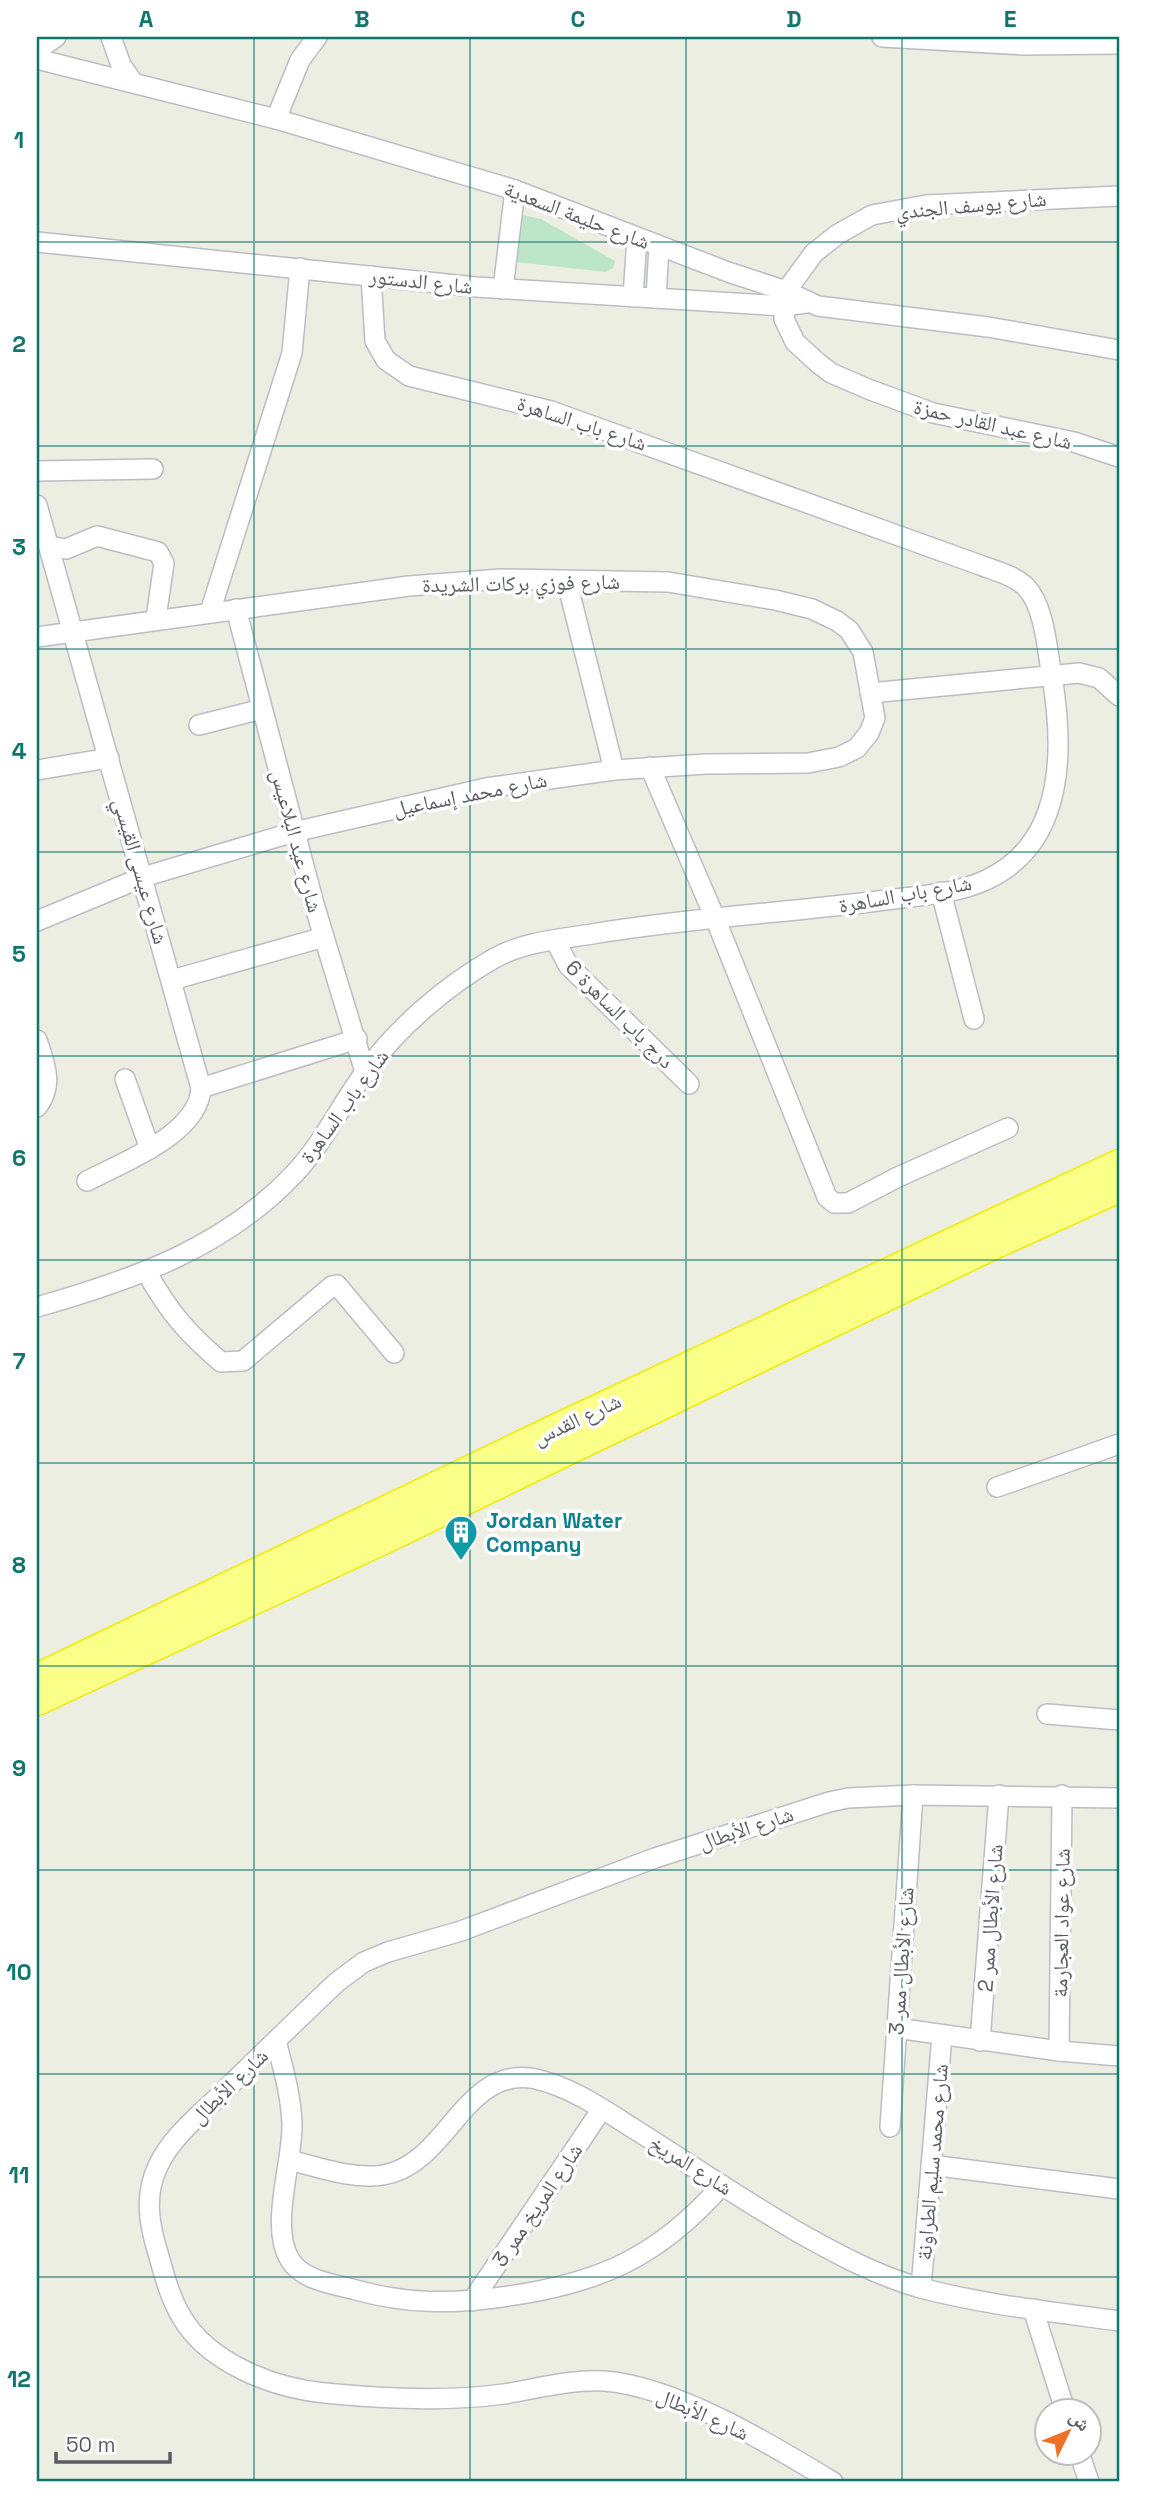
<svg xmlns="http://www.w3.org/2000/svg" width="1156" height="2519" viewBox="0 0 1156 2519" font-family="'Space Grotesk','Noto Naskh Arabic',sans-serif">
<rect width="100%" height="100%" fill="#edeee2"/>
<polygon fill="#bde6c9" points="523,215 541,219 615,261 613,268 606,272 515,262"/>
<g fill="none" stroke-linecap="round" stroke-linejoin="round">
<defs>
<g id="minor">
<polyline points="111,37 121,65 133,82"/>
<polyline points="882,37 1025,45 1119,44"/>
<polyline points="37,50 56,37"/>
<polyline points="37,59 276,119 515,190 728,272 786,291 818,306 988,327 1119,350"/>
<polyline points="276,119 300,60 317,37"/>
<polyline points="1119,196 926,205 872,215 838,234 814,253 786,291 784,319 795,342 818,363 831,373 868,389 933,413 1074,442 1119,457"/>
<polyline points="37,242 476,287 784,306 806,303"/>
<polyline points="503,289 515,190"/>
<polyline points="633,297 637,238"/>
<polyline points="656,298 659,246"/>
<polyline points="37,471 153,469"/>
<path d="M37 505 201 1088C199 1134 123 1162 87 1181"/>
<polyline points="49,546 66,549 97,536 158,552 164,563 156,618"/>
<polyline points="567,582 614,770"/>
<polyline points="236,609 314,904 365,1072"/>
<polyline points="210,612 292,353 300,268"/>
<polyline points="37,637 409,586 501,579 668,582 775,600 812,609 837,621 849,630 863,652 875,718 869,733 857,748 839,757 808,763 706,764 614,770 486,788 294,832 143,877 37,921"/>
<polyline points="870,693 1079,673 1099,678 1119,696"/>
<polyline points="199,725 262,709"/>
<polyline points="650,767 715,918 827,1197 834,1203 848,1203 898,1177 1008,1128"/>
<polyline points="37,770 109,758"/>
<polyline points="941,892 974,1019"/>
<polyline points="555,940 568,965 689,1084"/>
<polyline points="172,980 324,937"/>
<path d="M37 1040C45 1064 54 1085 37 1107"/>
<polyline points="125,1079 150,1149"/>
<polyline points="201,1088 357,1039"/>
<path d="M147 1273C170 1313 186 1332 221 1362L243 1361 332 1286 337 1285 394 1353"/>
<path d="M37 1307C132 1280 225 1248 295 1173 324 1142 341 1104 366 1071 398 1027 446 986 493 959 522 942 560 939 592 934 687 918 783 913 878 901 913 896 954 895 986 880 1001 873 1017 861 1027 849 1066 802 1061 727 1051 671 1047 647 1044 606 1026 587 1014 575 995 571 980 565L551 411 409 376 386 360 375 341 371 276"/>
<polyline points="997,1487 1119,1444"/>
<polyline points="1047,1714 1119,1720"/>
<polyline points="896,2028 1059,2051 1119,2056"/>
<path d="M276 2041C283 2068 291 2095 292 2124 293 2163 269 2226 290 2260 303 2281 334 2284 356 2290 406 2304 451 2304 502 2297 598 2284 658 2258 722 2185"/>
<polyline points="980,2041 999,1795"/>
<polyline points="1059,2051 1062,1795"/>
<polyline points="890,2127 913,1795"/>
<path d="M289 2160C318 2167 353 2180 383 2175 448 2165 464 2064 536 2079 574 2088 607 2112 639 2132 691 2165 743 2200 796 2231 835 2253 877 2276 921 2288 985 2305 1054 2312 1119 2321"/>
<polyline points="931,2165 1119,2189"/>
<polyline points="921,2288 942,2035"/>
<polyline points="472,2301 602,2109"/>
<polyline points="1033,2309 1065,2410"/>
<polyline points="1079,2452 1089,2482"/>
<path d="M833 2482C772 2445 675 2386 604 2381 570 2379 536 2389 504 2394 445 2402 384 2399 325 2393 273 2388 208 2363 181 2316 170 2297 164 2275 158 2253 149 2224 144 2195 158 2166 172 2136 201 2114 224 2091 262 2054 299 2018 337 1982L364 1962 388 1952 461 1931 655 1858 829 1802 848 1798 913 1795 1119 1798"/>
</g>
<g id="highway">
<polyline points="37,1678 557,1428 1119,1164"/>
<polyline points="37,1701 383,1540 989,1247 1119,1188"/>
</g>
</defs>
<use href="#minor" stroke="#bcbdc4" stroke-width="22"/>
<use href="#highway" stroke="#efeb00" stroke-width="31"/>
<use href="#minor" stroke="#fff" stroke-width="19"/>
<use href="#highway" stroke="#faff87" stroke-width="28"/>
</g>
<path fill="none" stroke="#0f766e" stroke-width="2" stroke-opacity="0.55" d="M254 37V2482M470 37V2482M686 37V2482M902 37V2482M37 242H1119M37 446H1119M37 649H1119M37 852H1119M37 1056H1119M37 1260H1119M37 1463H1119M37 1666H1119M37 1870H1119M37 2074H1119M37 2277H1119"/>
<defs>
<symbol id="building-pin" viewBox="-11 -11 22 30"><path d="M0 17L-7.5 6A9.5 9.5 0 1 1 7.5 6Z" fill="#0f9aa8" stroke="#fff"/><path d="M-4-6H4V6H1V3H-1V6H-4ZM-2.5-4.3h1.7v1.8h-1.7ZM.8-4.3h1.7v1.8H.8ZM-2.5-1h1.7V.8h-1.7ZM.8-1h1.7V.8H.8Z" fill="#fff"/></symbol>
</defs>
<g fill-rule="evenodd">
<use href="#building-pin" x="442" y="1513" width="38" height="52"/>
</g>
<g text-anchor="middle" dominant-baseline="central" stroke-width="7" stroke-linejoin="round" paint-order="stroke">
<g font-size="21" fill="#5a5c63" stroke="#fff">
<text transform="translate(971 205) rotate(-5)">شارع يوسف الجندي</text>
<text transform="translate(577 215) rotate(21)">شارع حليمة السعدية</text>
<text transform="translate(421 281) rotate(6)">شارع الدستور</text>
<text transform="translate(582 423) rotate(18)">شارع باب الساهرة</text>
<text transform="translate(993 424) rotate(13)">شارع عبد القادر حمزة</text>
<text transform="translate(521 583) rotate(-1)">شارع فوزي بركات الشريدة</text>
<text transform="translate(470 794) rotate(-11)">شارع محمد إسماعيل</text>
<text transform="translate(297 841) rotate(75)">شارع عيد البلاعيس</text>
<text transform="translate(141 871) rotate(74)">شارع عيسى القيسي</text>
<text transform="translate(905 894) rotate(-10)">شارع باب الساهرة</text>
<text transform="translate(620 1014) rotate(45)">درج باب الساهرة 6</text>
<text transform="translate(344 1106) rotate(-54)">شارع باب الساهرة</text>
<text transform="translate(577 1419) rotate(-25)">شارع القدس</text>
<text transform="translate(746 1828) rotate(-18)">شارع الأبطال</text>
<text transform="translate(990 1918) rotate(-86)">شارع الأبطال ممر 2</text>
<text transform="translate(1061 1923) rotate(-89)">شارع عواد العجارمة</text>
<text transform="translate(901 1961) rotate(-86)">شارع الأبطال ممر 3</text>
<text transform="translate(229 2086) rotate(-44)">شارع الأبطال</text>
<text transform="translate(932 2162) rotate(-85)">شارع محمد سليم الطراونة</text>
<text transform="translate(691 2165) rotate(32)">شارع المريخ</text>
<text transform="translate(537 2205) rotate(-56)">شارع المريخ ممر 3</text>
<text transform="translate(703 2414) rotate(24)">شارع الأبطال</text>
</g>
<g font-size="21" font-weight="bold" fill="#0d838f" stroke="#fff" text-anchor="start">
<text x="486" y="1520">Jordan Water<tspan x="486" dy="24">Company</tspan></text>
</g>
</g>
<rect width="1156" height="2519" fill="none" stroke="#ffffff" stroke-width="77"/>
<g transform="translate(1068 2432) rotate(47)"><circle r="33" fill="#ffffff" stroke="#bdbec1" stroke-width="2"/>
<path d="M0-5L12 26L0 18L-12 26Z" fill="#ee7127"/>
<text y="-10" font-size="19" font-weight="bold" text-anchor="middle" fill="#5a5c63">ش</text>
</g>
<path d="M56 2452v10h114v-10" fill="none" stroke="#5a5c63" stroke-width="3.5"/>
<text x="66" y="2452" font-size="21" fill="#5a5c63" stroke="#ffffff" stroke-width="5" paint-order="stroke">50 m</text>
<rect x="38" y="38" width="1080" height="2442" fill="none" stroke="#0f766e" stroke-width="2.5"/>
<g font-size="23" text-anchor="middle" font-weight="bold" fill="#0f766e">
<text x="146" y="27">A</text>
<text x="362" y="27">B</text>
<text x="578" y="27">C</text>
<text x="794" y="27">D</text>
<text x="1010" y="27">E</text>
<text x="19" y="148">1</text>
<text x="19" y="352">2</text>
<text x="19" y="555">3</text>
<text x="19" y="759">4</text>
<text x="19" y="962">5</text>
<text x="19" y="1166">6</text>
<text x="19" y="1369">7</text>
<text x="19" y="1573">8</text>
<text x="19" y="1776">9</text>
<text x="19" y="1980">10</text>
<text x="19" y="2183">11</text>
<text x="19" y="2387">12</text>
</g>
</svg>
